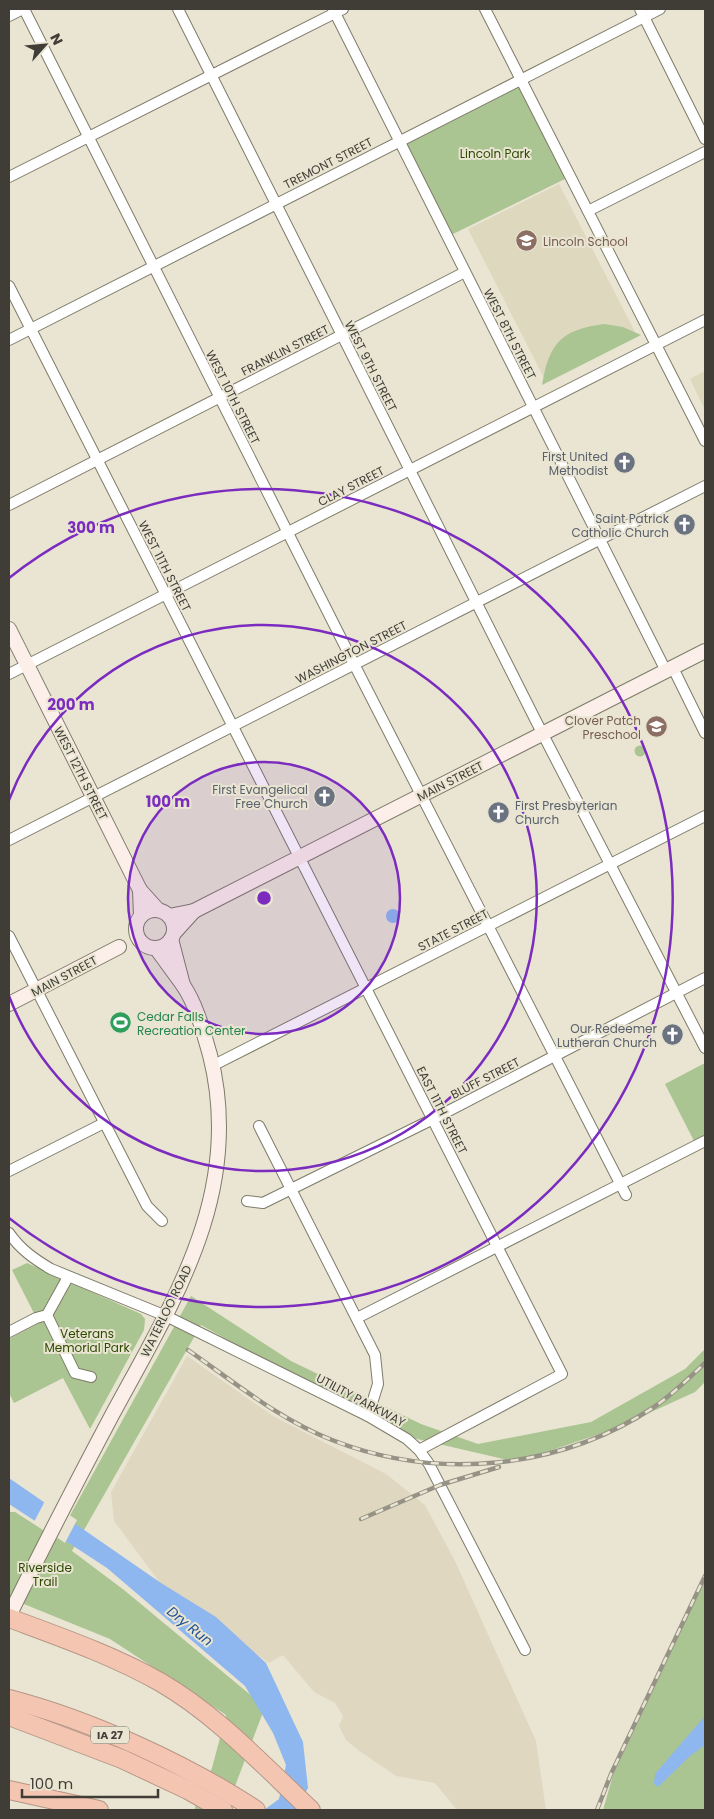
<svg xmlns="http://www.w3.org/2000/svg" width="714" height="1819" viewBox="0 0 714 1819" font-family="Poppins,sans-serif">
<rect width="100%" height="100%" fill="#e9e5d2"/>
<g fill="#ded8be">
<polygon points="559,184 635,332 544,378 468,229"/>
<polygon points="705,371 705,410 690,379"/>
</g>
<polygon fill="#e0d7c1" points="187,1356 273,1416 386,1474 425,1505 455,1561 536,1741 546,1810 457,1810 435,1783 396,1776 358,1750 346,1740 339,1726 343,1716 335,1703 314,1692 283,1655 269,1663 163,1587 114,1521 111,1492"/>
<g fill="#aac492">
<polygon points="521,79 571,176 447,237 399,141"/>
<path d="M604 324 623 327 641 335 542 385C549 343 561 330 604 324Z"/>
<circle cx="640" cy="751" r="5.5"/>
<polygon points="705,1063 705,1135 694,1141 665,1084"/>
<polygon points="27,1263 141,1314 145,1319 144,1330 90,1429 63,1378 14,1403 9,1393 9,1339 39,1323 12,1270"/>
<polygon points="191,1296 291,1361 421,1424 478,1444 591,1422 685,1369 705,1349 705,1382 695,1392 614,1429 517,1462 400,1435 201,1325 72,1551 124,1590 265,1707 226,1810 194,1810 212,1768 226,1715 110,1639 9,1598 9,1512 15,1512 57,1539"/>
<polygon points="705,1580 705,1810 603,1810 613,1775"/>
</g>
<g fill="#8eb7ef">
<circle cx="393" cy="916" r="7"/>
<polygon points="9,1478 161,1583 216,1617 266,1663 303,1742 308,1788 295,1810 264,1810 279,1799 286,1765 273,1733 245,1686 107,1568 9,1504"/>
<polygon points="705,1716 705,1745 690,1756 658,1787 654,1784 655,1774"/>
</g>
<polygon fill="#e9e5d2" points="46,1499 77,1520 65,1543 34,1522"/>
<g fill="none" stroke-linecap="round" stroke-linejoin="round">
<defs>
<g id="street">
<polyline points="24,9 354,664 626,1195"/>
<polyline points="178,9 536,721 705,1048"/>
<polyline points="333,9 666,671"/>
<polyline points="485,9 705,441"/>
<polyline points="640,9 705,139"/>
<polyline points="9,16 23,9"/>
<polyline points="9,177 343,9"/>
<polyline points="588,211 705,152"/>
<polyline points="9,286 562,1374 419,1450"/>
<polyline points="9,340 660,9"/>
<polyline points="9,505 465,272"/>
<polyline points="673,668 705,733"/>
<polyline points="9,674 705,320"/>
<polyline points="9,840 705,486"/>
<polyline points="9,936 147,1206 162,1221"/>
<polyline points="212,1066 705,816"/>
<polyline points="259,1126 375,1355 378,1384 368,1416"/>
<polyline points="9,1171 104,1123"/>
<polyline points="247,1201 263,1203 433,1119 705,978"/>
<path d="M9 1233C20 1249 34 1259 51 1269L166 1316 368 1416 407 1439 419 1450 429 1464 525 1650"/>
<polyline points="47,1315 75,1373 91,1377"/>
<polyline points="357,1318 705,1141"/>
<polyline points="9,1332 36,1318 47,1315 68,1277"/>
</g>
<g id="secondary">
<polyline points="9,629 140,890"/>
<circle cx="155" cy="929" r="19"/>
<polyline points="194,911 705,651"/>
<polyline points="141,916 140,890 158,910"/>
<polyline points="169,916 194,911 174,933"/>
<polyline points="156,948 183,985 171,939"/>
<polyline points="9,1004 119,947"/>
<path d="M9 1616C42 1549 76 1483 111 1417 173 1302 245 1192 210 1055 203 1031 197 1006 183 985"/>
</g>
<g id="highway">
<path d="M9 1618C60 1637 112 1655 160 1682 217 1715 263 1765 311 1810"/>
<path d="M9 1699C90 1720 186 1764 256 1810"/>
<polyline points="9,1716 122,1759 188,1790 223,1810"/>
<polyline points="9,1790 99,1810"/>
</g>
</defs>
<use href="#street" stroke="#7e7b6a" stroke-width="12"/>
<use href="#secondary" stroke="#7e7b6a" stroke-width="16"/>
<use href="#highway" stroke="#b59687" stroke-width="20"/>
<use href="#street" stroke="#fff" stroke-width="10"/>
<use href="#secondary" stroke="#fceee8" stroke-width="14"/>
<use href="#highway" stroke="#f4c6b2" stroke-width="18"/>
<defs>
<g id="rail">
<path d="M188 1350C234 1382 280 1420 332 1440 437 1481 559 1470 654 1407 672 1395 689 1378 705 1363"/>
<polyline points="361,1519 440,1485 499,1467"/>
<polyline points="597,1810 611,1774 705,1576"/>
</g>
</defs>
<use href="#rail" stroke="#969386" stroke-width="4.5"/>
<use href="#rail" stroke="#e9e5d2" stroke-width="2.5" stroke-dasharray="8" stroke-linecap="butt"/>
</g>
<circle cx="264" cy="898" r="136" fill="#7b2cbf" fill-opacity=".12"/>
<g fill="none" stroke="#7b2cbf" stroke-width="2.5">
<circle cx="264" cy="898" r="136"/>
<path d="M9 800A273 273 0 1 1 9 996"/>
<path d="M9 578A409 409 0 1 1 9 1218"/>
</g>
<defs>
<symbol id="school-disc" viewBox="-11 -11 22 22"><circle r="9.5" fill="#8d6e63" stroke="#e9e5d2"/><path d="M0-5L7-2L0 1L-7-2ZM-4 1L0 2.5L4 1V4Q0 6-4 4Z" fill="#fff"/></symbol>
<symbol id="church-disc" viewBox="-11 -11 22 22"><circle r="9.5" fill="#6b7280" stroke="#e9e5d2"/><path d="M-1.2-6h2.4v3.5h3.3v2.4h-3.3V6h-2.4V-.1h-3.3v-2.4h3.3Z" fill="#fff"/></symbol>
<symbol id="stadium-disc" viewBox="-11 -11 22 22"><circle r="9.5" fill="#2e9e5b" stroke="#e9e5d2"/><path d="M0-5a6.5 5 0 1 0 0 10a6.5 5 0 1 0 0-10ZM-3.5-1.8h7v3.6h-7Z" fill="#fff"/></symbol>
</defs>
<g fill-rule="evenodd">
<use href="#school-disc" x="514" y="228" width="25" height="25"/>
<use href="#church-disc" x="612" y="450" width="25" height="25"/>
<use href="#church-disc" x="672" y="512" width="25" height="25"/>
<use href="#school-disc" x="644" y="714" width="25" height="25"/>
<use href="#church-disc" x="312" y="784" width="25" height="25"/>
<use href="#church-disc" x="486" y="800" width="25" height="25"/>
<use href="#stadium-disc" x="108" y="1010" width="25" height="25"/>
<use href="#church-disc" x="660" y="1022" width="25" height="25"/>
</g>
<g text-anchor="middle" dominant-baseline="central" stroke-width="4" stroke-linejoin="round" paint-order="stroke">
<rect fill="#e9e5d2" stroke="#726f65" stroke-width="1" x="91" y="1726.5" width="38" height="17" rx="4"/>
<g font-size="11" font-weight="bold" fill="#3f3d36">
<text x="110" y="1735">IA 27</text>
</g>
<g font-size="12" fill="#2e4902" stroke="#e9e5d2">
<text x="495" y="153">Lincoln Park</text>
<text x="87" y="1333">Veterans<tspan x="87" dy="14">Memorial Park</tspan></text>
<text x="45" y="1567">Riverside<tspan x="45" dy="14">Trail</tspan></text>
</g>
<g font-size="12" fill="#3f3d36" stroke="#e9e5d2">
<text transform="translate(328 163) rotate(-27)">TREMONT STREET</text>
<text transform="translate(510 334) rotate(63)">WEST 8TH STREET</text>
<text transform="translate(285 350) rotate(-27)">FRANKLIN STREET</text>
<text transform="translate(371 366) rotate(63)">WEST 9TH STREET</text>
<text transform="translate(233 397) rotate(63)">WEST 10TH STREET</text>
<text transform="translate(351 486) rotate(-27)">CLAY STREET</text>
<text transform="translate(165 566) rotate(63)">WEST 11TH STREET</text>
<text transform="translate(351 652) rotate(-27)">WASHINGTON STREET</text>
<text transform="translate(81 773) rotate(63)">WEST 12TH STREET</text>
<text transform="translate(450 781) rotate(-27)">MAIN STREET</text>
<text transform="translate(453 930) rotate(-27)">STATE STREET</text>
<text transform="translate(64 976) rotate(-28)">MAIN STREET</text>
<text transform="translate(485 1078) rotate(-27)">BLUFF STREET</text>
<text transform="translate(442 1110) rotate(63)">EAST 11TH STREET</text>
<text transform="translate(166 1311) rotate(-64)">WATERLOO ROAD</text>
<text transform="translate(361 1400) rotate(28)">UTILITY PARKWAY</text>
</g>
<g font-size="12" fill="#785e54" stroke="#e9e5d2" text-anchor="start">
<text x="543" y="241">Lincoln School</text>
<text x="641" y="720" text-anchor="end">Clover Patch<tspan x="641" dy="14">Preschool</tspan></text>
</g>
<g font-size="12" fill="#5b616d" stroke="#e9e5d2" text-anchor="end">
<text x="608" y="456">First United<tspan x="608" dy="14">Methodist</tspan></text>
<text x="669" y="518">Saint Patrick<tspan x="669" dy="14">Catholic Church</tspan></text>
<text x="308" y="789">First Evangelical<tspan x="308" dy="14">Free Church</tspan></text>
<text x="515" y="805" text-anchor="start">First Presbyterian<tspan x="515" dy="14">Church</tspan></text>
<text x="657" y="1028">Our Redeemer<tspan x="657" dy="14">Lutheran Church</tspan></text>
</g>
<g font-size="12" fill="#27864d" stroke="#e9e5d2" text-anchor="start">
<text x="137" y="1016">Cedar Falls<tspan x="137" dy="14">Recreation Center</tspan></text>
</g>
<g font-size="14" font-style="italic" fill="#1f5194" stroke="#e9e5d2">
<text transform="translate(190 1626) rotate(39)">Dry Run</text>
</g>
</g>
<circle cx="264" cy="898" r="8" fill="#7b2cbf" stroke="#e9e5d2" stroke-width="2.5"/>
<g font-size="15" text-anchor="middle" font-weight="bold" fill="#7b2cbf" stroke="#e9e5d2" stroke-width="4" stroke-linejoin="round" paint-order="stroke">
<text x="91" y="533">300 m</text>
<text x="71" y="710">200 m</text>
<text x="168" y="807">100 m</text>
</g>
<rect width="714" height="1819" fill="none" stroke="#3f3d36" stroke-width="20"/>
<g transform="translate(45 45) rotate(63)" stroke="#e9e5d2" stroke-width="4" paint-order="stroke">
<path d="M0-4L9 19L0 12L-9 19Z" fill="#3f3d36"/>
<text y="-8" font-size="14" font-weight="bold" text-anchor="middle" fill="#3f3d36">N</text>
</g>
<path d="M22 1789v8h136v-8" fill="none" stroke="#3f3d36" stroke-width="2.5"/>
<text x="30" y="1789" font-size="15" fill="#3f3d36" stroke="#e9e5d2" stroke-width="4" paint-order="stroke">100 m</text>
</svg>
